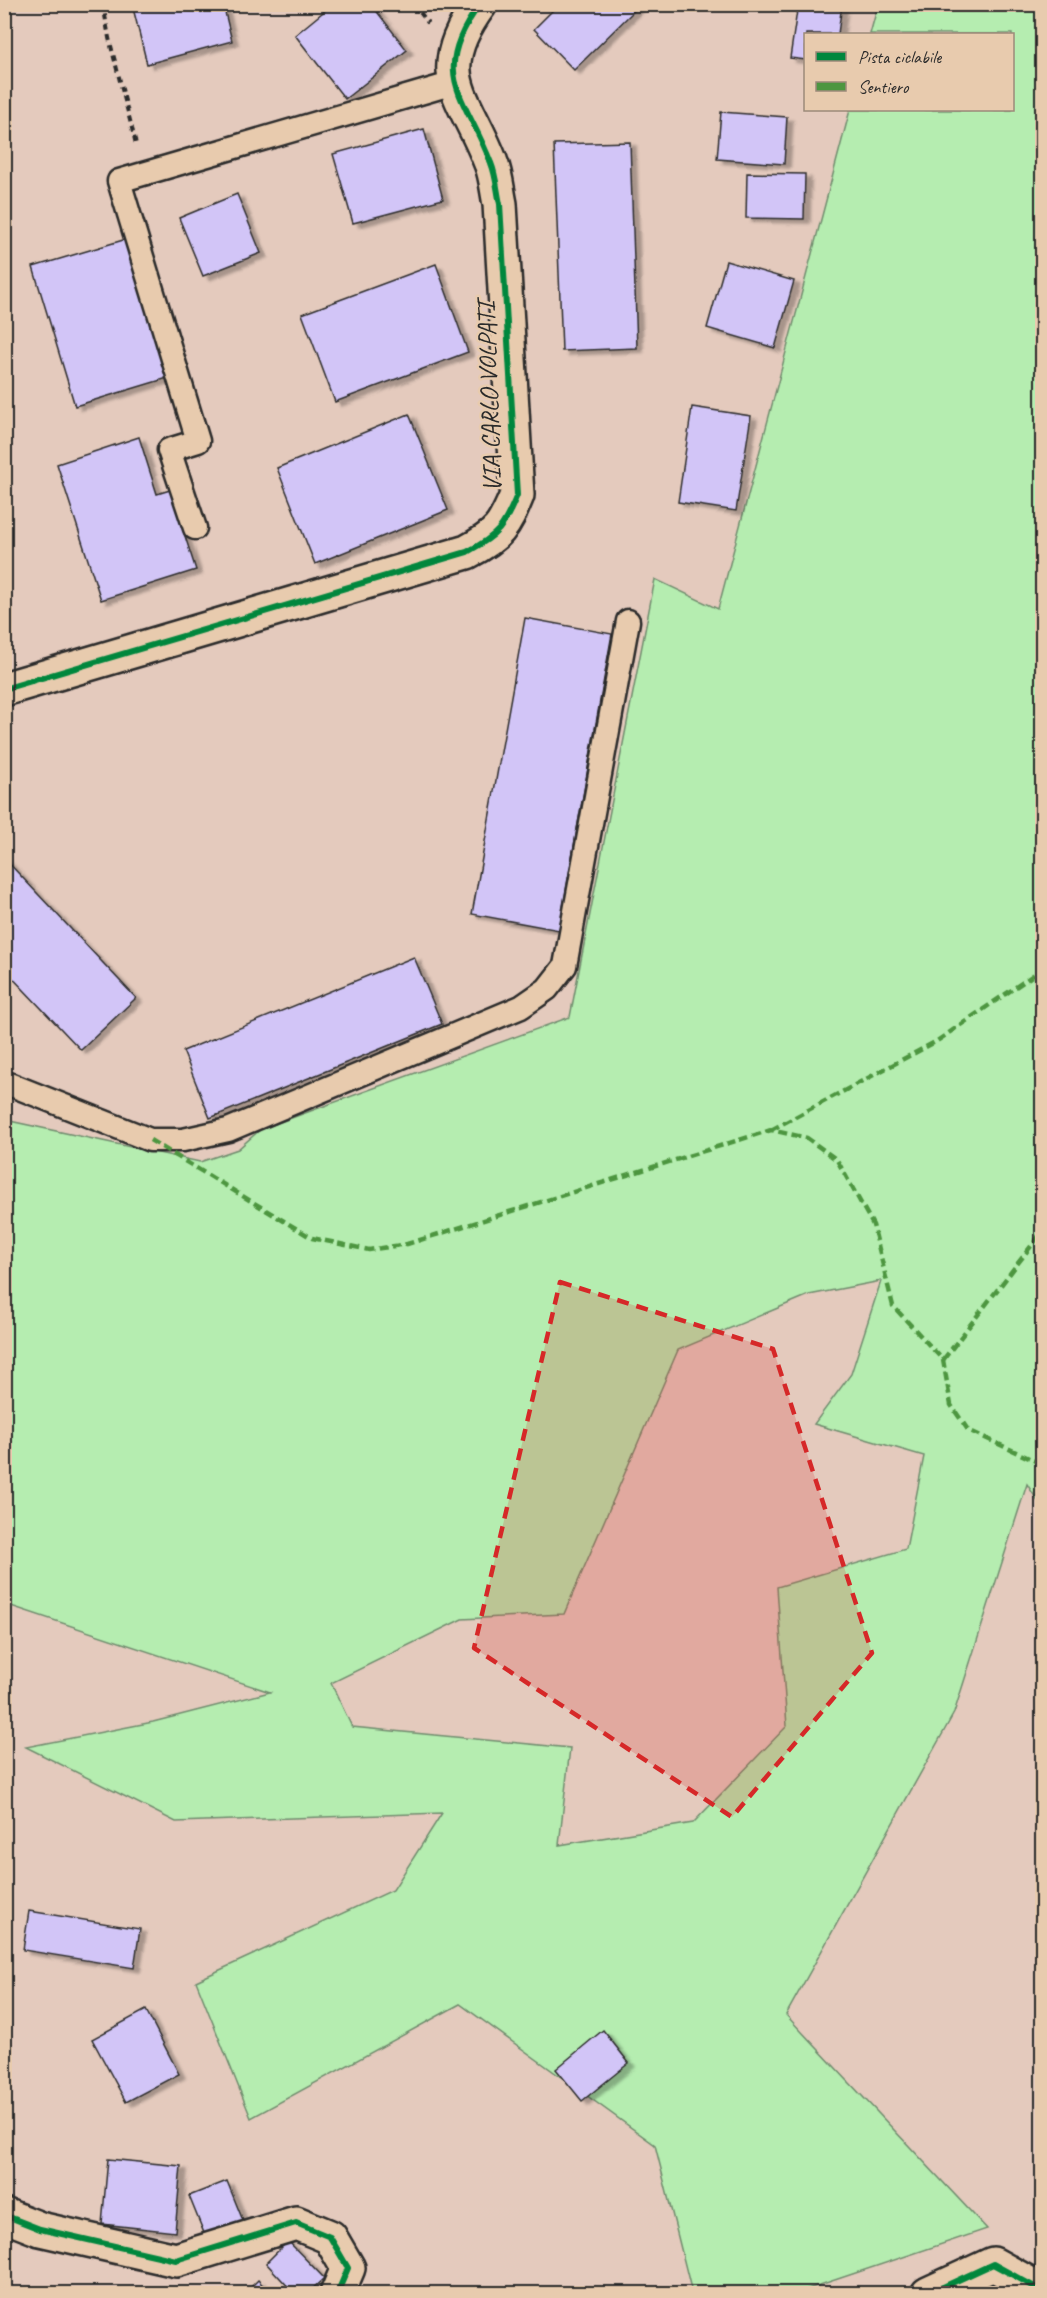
<svg xmlns="http://www.w3.org/2000/svg" width="1047" height="2298" viewBox="0 0 1047 2298" font-family="Caveat,sans-serif">
<defs>
<filter id="shadow"><feDropShadow dx="6" dy="4" stdDeviation="1.5" flood-color="#0004"/></filter>
</defs>
<rect width="100%" height="100%" fill="#e4cabd"/>
<filter id="ink" filterUnits="userSpaceOnUse"><feTurbulence type="fractalNoise" baseFrequency=".0167" numOctaves="2"/><feDisplacementMap in="SourceGraphic" scale="12" xChannelSelector="R" yChannelSelector="G"/><feConvolveMatrix kernelMatrix="1 2 1 2 8 2 1 2 1" color-interpolation-filters="sRGB"/></filter>
<g filter="url(#ink)">
<path fill="#b5edb0" stroke="#708c6e" stroke-width="1.5" fill-rule="evenodd" d="M878 5H1042V1508L1027 1484 954 1713 786 2015 987 2229 796 2293H692L655 2145 460 2004 251 2118 196 1981 393 1890 442 1813 176 1822 26 1747 153 1722 270 1692 5 1604V1120L200 1162 238 1149 261 1129 570 1017 655 579 718 609 850 110H1012V34H870ZM881 1281 851 1374 814 1424 924 1456 906 1549 777 1587 787 1726 693 1823 559 1845 570 1748 352 1727 331 1683 462 1619 564 1614 678 1350 809 1295Z"/>
<g fill="#d2c5f7" stroke="#2b2b2b" stroke-width="1.5" filter="url(#shadow)">
<polygon points="132,4 223,4 232,41 147,64"/>
<polygon points="333,4 371,4 407,50 345,99 295,35"/>
<polygon points="559,4 634,4 637,8 574,70 534,29"/>
<polygon points="798,4 842,4 838,34 806,34 806,60 790,58"/>
<polygon points="721,112 787,117 784,164 717,159"/>
<polygon points="424,129 443,199 353,223 333,154"/>
<polygon points="630,142 637,348 562,351 554,144"/>
<polygon points="747,173 805,174 804,219 746,218"/>
<polygon points="237,194 261,253 203,276 179,218"/>
<polygon points="130,238 171,377 75,406 33,267"/>
<polygon points="726,261 794,281 775,348 707,328"/>
<polygon points="436,264 468,352 335,402 302,314"/>
<polygon points="692,407 751,416 736,511 678,502"/>
<polygon points="409,414 448,510 315,564 277,468"/>
<polygon points="139,437 157,494 170,490 196,570 101,600 57,464"/>
<polygon points="525,618 612,634 559,930 472,914"/>
<polygon points="4,858 136,998 81,1050 4,969"/>
<polygon points="414,957 442,1024 210,1118 183,1051"/>
<polygon points="29,1911 140,1929 134,1968 23,1950"/>
<polygon points="146,2010 179,2074 126,2102 92,2039"/>
<polygon points="603,2030 629,2063 582,2101 556,2069"/>
<polygon points="108,2159 181,2166 175,2232 102,2224"/>
<polygon points="227,2181 244,2223 206,2238 189,2196"/>
<polygon points="288,2241 324,2278 307,2294 295,2294 266,2263"/>
<polygon points="258,2280 271,2294 244,2294"/>
</g>
<g fill="none" stroke-linecap="round" stroke-linejoin="round">
<defs>
<g id="lane">
<polyline points="195,528 169,450 198,441 119,181 454,83"/>
<polyline points="4,1082 150,1140 183,1140 228,1130 521,1007 547,989 565,966 628,621"/>
</g>
<g id="street">
<path d="M4 689 467 552C499 535 504 527 517 495L500 204C497 190 496 175 491 163 465 95 428 75 480 4"/>
<polyline points="4,2215 40,2229 176,2260 296,2223 330,2237 348,2268 337,2294"/>
<polyline points="928,2294 993,2264 1042,2291"/>
</g>
</defs>
<use href="#lane" stroke="#2b2b2b" stroke-width="27"/>
<use href="#street" stroke="#2b2b2b" stroke-width="38"/>
<g stroke="#2b2b2b" stroke-width="4" stroke-dasharray="6 4.5" stroke-linecap="butt">
<polyline points="103,4 109,38 136,144"/>
<polyline points="414,4 428,23"/>
</g>
<use href="#lane" stroke="#e8cbae" stroke-width="22"/>
<use href="#street" stroke="#e8cbae" stroke-width="33"/>
<g stroke="#4d9640" stroke-width="4.5" stroke-dasharray="9 4.5" stroke-linecap="butt">
<polyline points="771,1130 937,1041 1042,969"/>
<polyline points="150,1140 312,1238 369,1250 407,1244 771,1130 807,1138 837,1160 873,1225 893,1306 943,1360 951,1405 968,1430 1042,1464"/>
<polyline points="943,1360 1042,1232"/>
</g>
<defs>
<g id="cycleway">
<path d="M4 689 467 552C499 535 504 527 517 495L500 204C497 190 496 175 491 163 465 95 428 75 480 4"/>
<polyline points="4,2215 40,2229 176,2260 296,2223 330,2237 348,2268 337,2294"/>
<polyline points="928,2294 993,2264 1042,2291"/>
</g>
</defs>
<use href="#cycleway" stroke="#e8cbae" stroke-width="10"/>
<use href="#cycleway" stroke="#00873e" stroke-width="6"/>
</g>
</g>
<path fill="#d62828" fill-opacity="0.2" stroke="#d62828" stroke-width="4.5" stroke-dasharray="12 8" stroke-linejoin="round" d="M560 1282 773 1349 872 1653 732 1817 474 1648Z"/>
<g text-anchor="middle" dominant-baseline="central" stroke-width="5" stroke-linejoin="round" paint-order="stroke">
<g font-size="26" fill="#2b2b2b" stroke="#e8cbae">
<text transform="translate(489 397) rotate(-92)">VIA CARLO VOLPATI</text>
</g>
</g>
<rect width="1047" height="2298" fill="none" stroke="#e8cbae" stroke-width="24"/>
<rect x="12" y="12" width="1023" height="2274" fill="none" stroke="#2b2b2b" stroke-width="2" filter="url(#ink)"/>
<rect x="804" y="33" width="210" height="78" fill="#e8cbae" stroke="#9c8b7a" stroke-width="1.5"/>
<rect x="816" y="52" width="30" height="9" fill="#00873e" stroke="#9c8b7a" stroke-width="1.5"/>
<text x="858" y="63" font-size="18" fill="#2b2b2b">Pista ciclabile</text>
<rect x="816" y="82" width="30" height="9" fill="#4d9640" stroke="#9c8b7a" stroke-width="1.5"/>
<text x="858" y="93" font-size="18" fill="#2b2b2b">Sentiero</text>
</svg>
